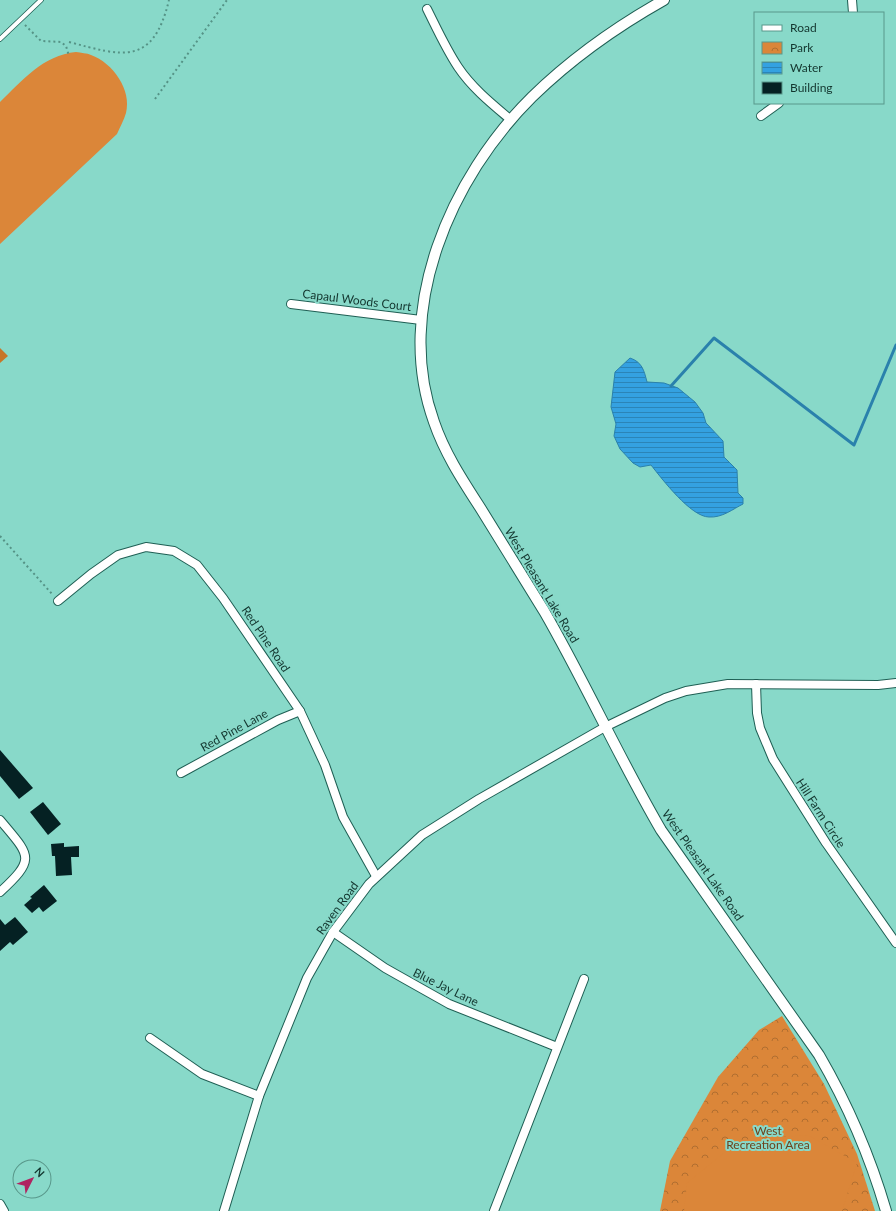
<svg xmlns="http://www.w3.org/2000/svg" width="896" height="1211" viewBox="0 0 896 1211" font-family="Lato,sans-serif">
<defs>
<pattern id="forest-crowns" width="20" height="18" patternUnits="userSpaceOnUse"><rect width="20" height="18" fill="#c77628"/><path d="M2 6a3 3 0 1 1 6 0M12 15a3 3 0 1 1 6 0" fill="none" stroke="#a06223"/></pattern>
<pattern id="park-crowns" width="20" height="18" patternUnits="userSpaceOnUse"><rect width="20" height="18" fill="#db8639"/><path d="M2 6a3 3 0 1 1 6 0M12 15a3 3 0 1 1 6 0" fill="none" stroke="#b06e30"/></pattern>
<pattern id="water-rules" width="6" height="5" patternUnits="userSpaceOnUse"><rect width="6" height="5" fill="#34a1e1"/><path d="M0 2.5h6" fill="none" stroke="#2b84b7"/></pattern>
</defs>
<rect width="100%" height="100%" fill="#88d9c9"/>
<polygon fill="url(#forest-crowns)" points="0,348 8,356 0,363"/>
<polygon fill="url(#park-crowns)" points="782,1016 824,1084 857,1154 875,1211 660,1211 670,1161 718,1077 759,1030"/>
<g fill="#db8639">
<path d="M76 52C81 53 87 53 91 55 113 63 132 90 126 113 124 120 120 127 117 134L0 244V102C22 81 43 55 76 52Z"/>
<polygon points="808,1135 857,1163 842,1211 684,1211 687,1183 740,1140"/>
</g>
<path fill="url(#water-rules)" stroke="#2a81ac" d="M630 358C642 362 644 370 647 382L664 383 678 388 695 402 703 413 706 423 723 441 724 457 737 470 738 493 743 498V504C733 509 722 518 709 517 691 517 662 479 651 465L640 467 633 463 620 449 614 436 616 424 611 407 615 372Z"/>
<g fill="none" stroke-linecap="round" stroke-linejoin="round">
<polyline stroke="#2a81ac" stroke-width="3" points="671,386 714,338 854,445 896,345"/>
</g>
<g fill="#052123">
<polygon points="0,750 33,788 19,799 0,776"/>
<polygon points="43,802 61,824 48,835 30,812"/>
<polygon points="64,843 64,847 79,846 79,857 71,857 72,875 56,876 55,856 52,856 51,844"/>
<polygon points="44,885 57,901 43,912 39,907 32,913 24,905 32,898 30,897"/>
<polygon points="15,917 28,932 13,945 10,942 0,951 0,919 5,925"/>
</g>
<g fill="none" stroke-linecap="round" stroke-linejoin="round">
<defs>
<polyline id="service" points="0,39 41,0"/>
<g id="minor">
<polyline points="852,0 853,13"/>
<path d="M427 9C437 29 446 49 458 67 472 88 492 104 511 120"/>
<polyline points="761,116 779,103"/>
<polyline points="291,304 421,320"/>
<polyline points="58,601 91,574 118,555 146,547 174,551 197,565 223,598 300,711 325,765 343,817 376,876"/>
<polyline points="756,684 757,713 760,728 773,759 826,843 896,943"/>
<polyline points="181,773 278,720 300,711"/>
<path d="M0 820C30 856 37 858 0 892"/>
<polyline points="333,932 385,968 449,1004 557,1047"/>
<polyline points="150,1038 202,1074 259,1096"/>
<polyline points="0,1204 4,1211"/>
<polyline points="224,1211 259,1096 307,978 333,932 369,884 422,835 479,799 605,727 665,698 686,691 728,684 878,685 896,683"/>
<polyline points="494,1211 584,979"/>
</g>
<path id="tertiary" d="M664 0C616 27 571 59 532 97 451 177 393 309 434 422 445 454 463 481 481 509 502 543 523 577 544 611 585 682 619 758 661 830L819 1055C848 1105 870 1156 886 1211"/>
</defs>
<use href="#service" stroke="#1f5f54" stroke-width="5.5"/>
<use href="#minor" stroke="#1f5f54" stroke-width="10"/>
<use href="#tertiary" stroke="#1f5f54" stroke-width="12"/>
<g stroke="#559386" stroke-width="2" stroke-dasharray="2 3" stroke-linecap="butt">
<polyline points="25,25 41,41 61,42 66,46 69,56"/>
<path d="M69 42C122 56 153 67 169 0"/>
<polyline points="155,99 227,0"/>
<polyline points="0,536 53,595"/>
</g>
<use href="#service" stroke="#fff" stroke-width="4"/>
<use href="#minor" stroke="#fff" stroke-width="8"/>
<use href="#tertiary" stroke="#fff" stroke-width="10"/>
</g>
<g text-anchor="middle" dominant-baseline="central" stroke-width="4" stroke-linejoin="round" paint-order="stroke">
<g font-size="12" fill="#13362f" stroke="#88d9c9">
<text transform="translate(357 300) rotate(7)">Capaul Woods Court</text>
<text transform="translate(542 585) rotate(59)">West Pleasant Lake Road</text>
<text transform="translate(266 639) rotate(56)">Red Pine Road</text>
<text transform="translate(234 730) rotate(-29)">Red Pine Lane</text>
<text transform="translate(821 813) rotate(57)">Hill Farm Circle</text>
<text transform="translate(703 865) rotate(55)">West Pleasant Lake Road</text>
<text transform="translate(337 908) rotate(-54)">Raven Road</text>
<text transform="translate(446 987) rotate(26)">Blue Jay Lane</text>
</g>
<g font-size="12" fill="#6d431c" stroke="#88d9c9">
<text x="768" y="1130">West<tspan x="768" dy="14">Recreation Area</tspan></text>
</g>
</g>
<rect x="754" y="12" width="130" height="92" fill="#88d9c9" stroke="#59988b"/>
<rect x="762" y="25" width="20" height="6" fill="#ffffff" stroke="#59988b"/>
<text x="790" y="32" font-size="12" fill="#13362f">Road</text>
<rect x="762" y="42" width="20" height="12" fill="url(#park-crowns)" stroke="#59988b"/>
<text x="790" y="52" font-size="12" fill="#13362f">Park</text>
<rect x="762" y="62" width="20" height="12" fill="url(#water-rules)" stroke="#59988b"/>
<text x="790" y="72" font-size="12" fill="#13362f">Water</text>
<rect x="762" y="82" width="20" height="12" fill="#052123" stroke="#59988b"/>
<text x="790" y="92" font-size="12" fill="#13362f">Building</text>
<g transform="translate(32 1179) rotate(48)"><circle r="19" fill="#88d9c9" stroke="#59988b"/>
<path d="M0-3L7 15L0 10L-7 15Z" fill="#af2461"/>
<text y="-6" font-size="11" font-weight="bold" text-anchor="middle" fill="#13362f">N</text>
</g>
</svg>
